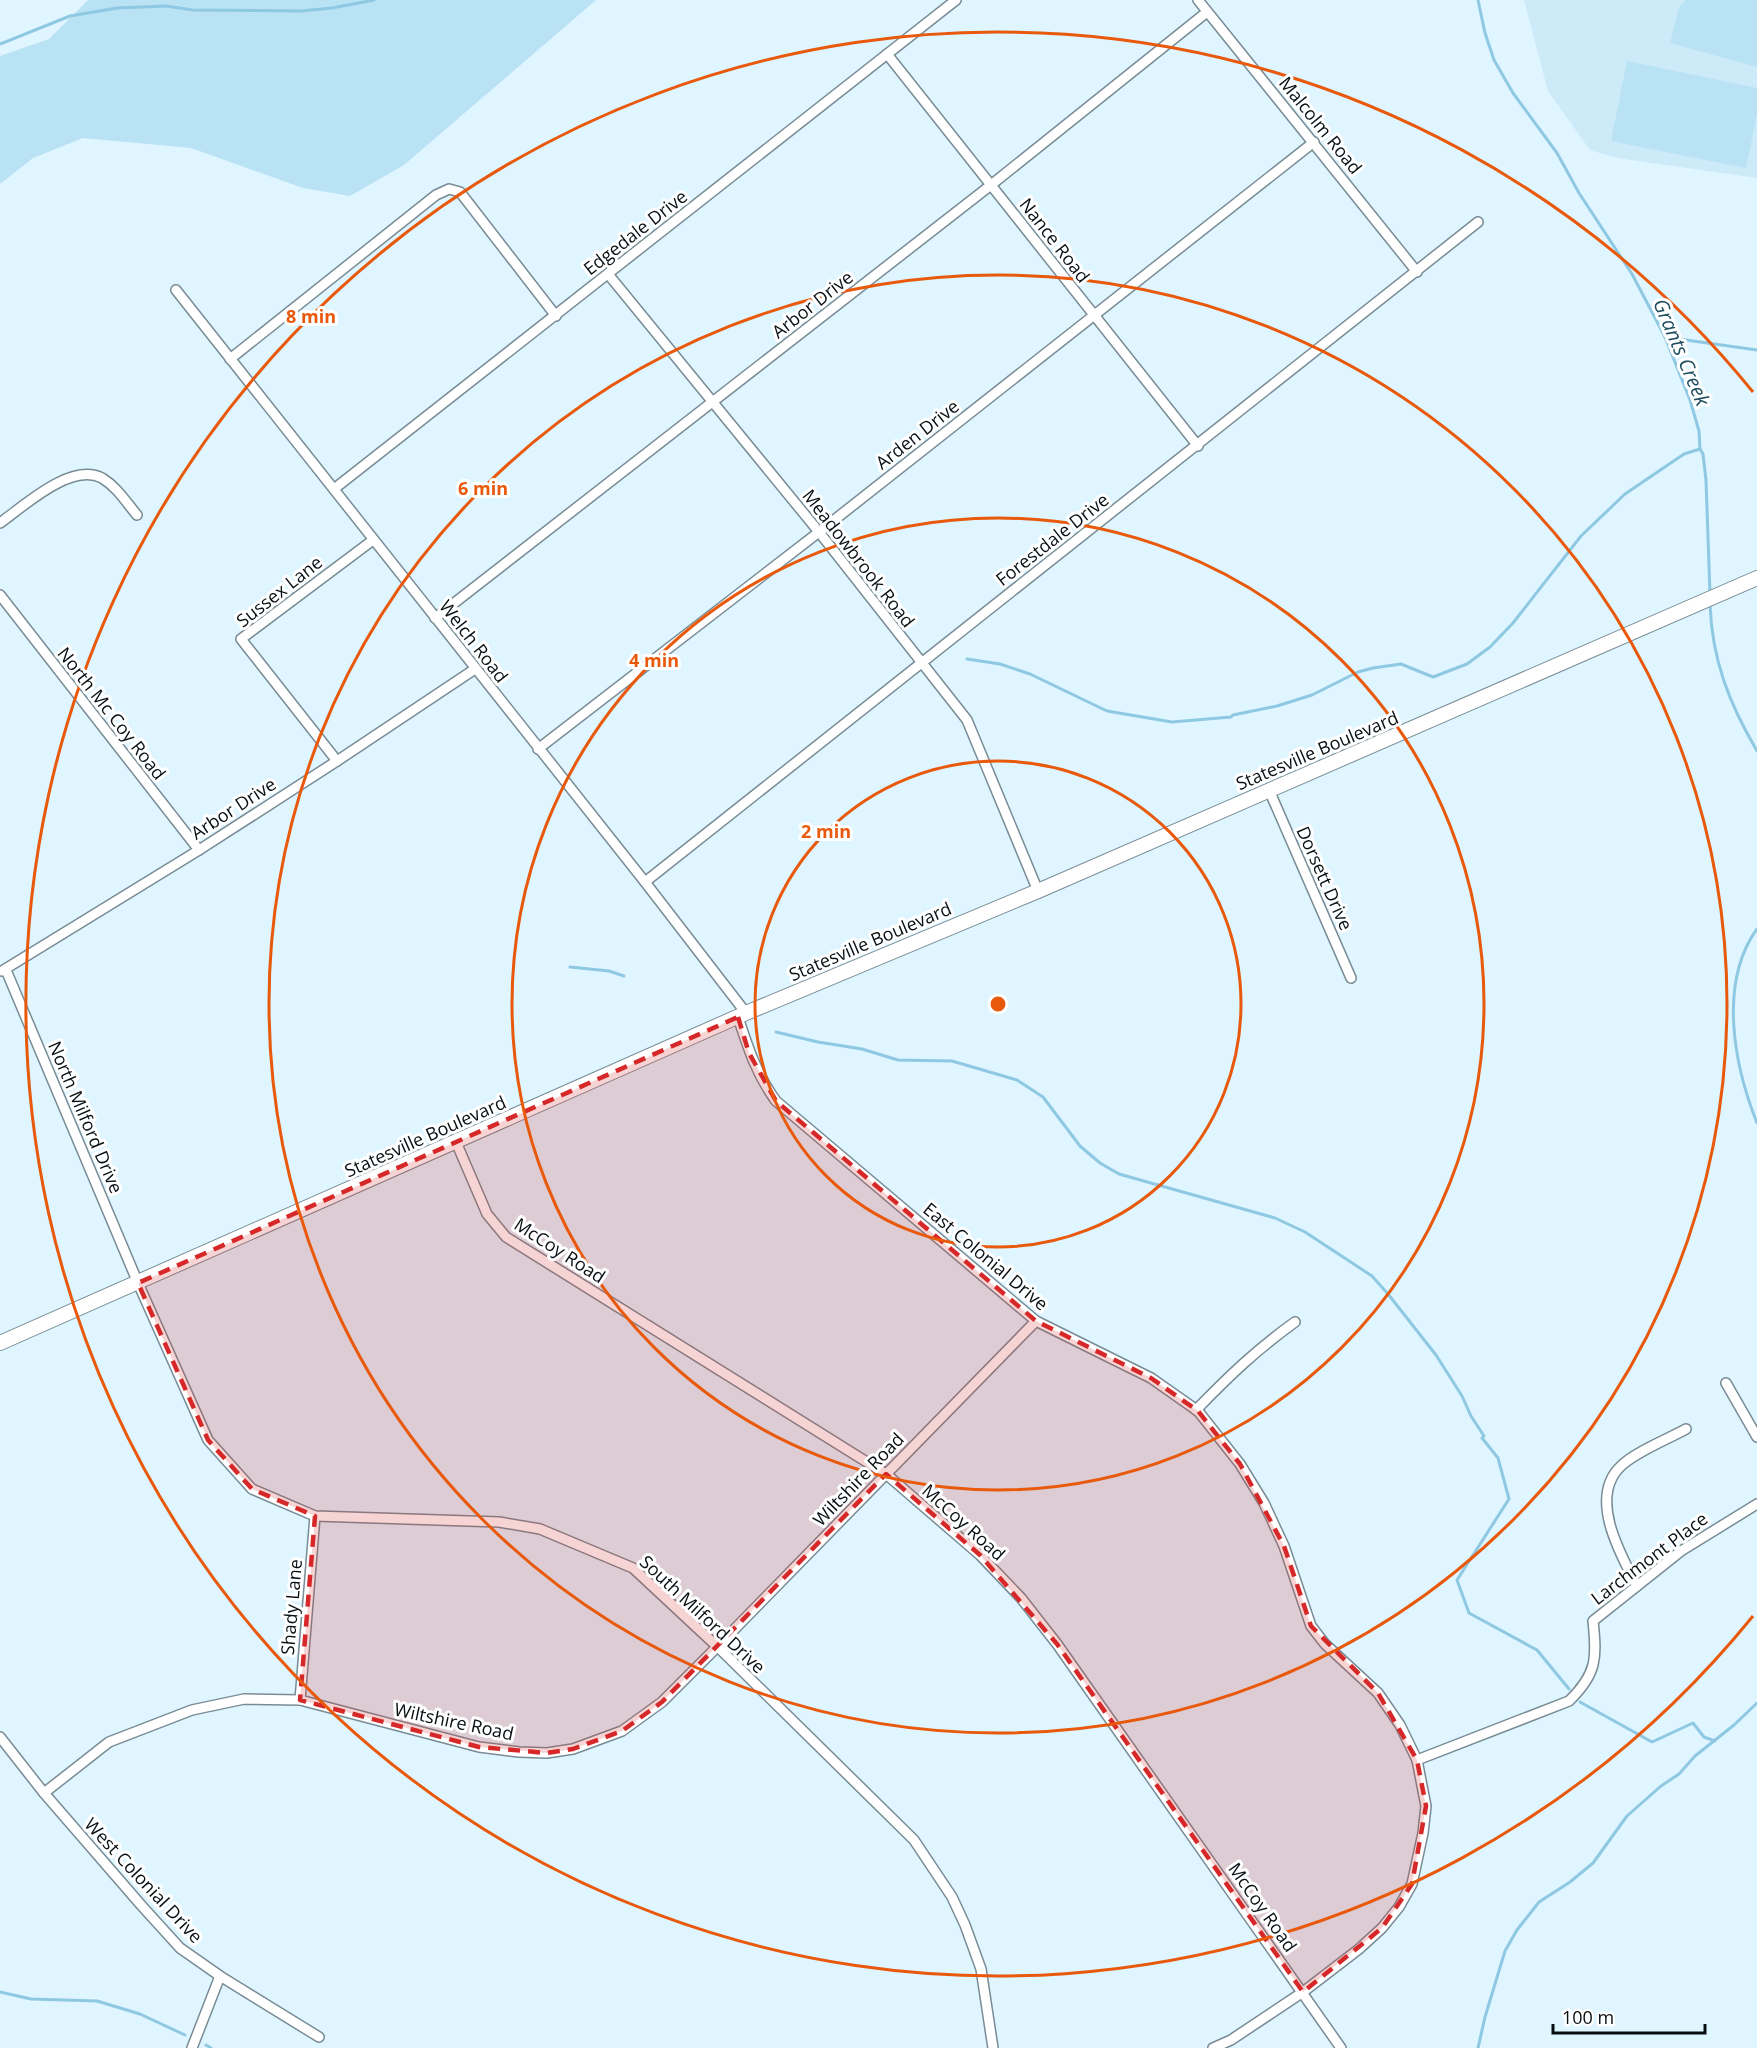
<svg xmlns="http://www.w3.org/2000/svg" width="1757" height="2048" viewBox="0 0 1757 2048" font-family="'Open Sans',sans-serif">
<rect width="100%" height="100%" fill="#dff5ff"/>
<polygon fill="#cceaf8" points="1524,0 1757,0 1757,178 1617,158 1590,150 1548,91"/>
<g fill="#bae2f5">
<polygon points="88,0 596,0 404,165 350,196 303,188 191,148 83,138 33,158 0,184 0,56 49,39"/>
<polygon points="1686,0 1757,0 1757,67 1670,43 1679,7"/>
<polygon points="1627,61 1757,88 1757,114 1746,168 1611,141"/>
</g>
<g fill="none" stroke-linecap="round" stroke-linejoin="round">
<g stroke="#8fc8e2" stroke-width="3">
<polyline points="1478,0 1485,33 1494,60 1513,93 1557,153 1579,193 1632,274 1665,337 1690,400 1699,431 1700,449 1703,454 1706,480 1710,594"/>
<polyline points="0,44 70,16 117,8 166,6 193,10 301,11 332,8 374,0"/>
<polyline points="1665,337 1757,350"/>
<path d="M1710 604C1712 660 1729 703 1757 751"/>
<polyline points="967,659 1000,664 1030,674 1107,711 1172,722 1231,717 1233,715 1277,706 1312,695 1358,672 1373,668 1401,664 1433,677 1467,664 1490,647 1513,623 1581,536 1625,494 1684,454 1700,449"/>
<path d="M1757 929C1718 983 1734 1065 1757 1123"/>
<polyline points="570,967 609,971 624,976"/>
<polyline points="776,1032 818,1042 862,1049 898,1060 952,1061 1017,1080 1043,1097 1080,1146 1100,1163 1119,1174 1275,1218 1305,1232 1372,1276 1388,1294 1436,1355 1462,1396 1471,1416 1484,1436 1482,1438 1498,1458 1509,1499 1457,1580 1469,1613 1537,1650 1569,1689"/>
<polyline points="1580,1702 1652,1742 1693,1723 1704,1737 1715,1741"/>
<polyline points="0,1992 31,1999 97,2001 140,2014 185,2035"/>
<polyline points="206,2045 211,2048"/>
<polyline points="1478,2048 1485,2017 1505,1951 1517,1930 1539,1902 1570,1882 1593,1863 1627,1816 1661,1786 1679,1774 1695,1756 1734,1725 1757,1703"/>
</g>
<defs>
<g id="minor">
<polyline points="1198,0 1417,272"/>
<polyline points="887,54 1198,446"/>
<polyline points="608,274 819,532 967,720 1038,891"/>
<polyline points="176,290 645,882 746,1013"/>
<polyline points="230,359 436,195 449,189 460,192 556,316"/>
<polyline points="334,489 956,0"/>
<path d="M0 523C24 506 71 462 102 478 117 487 126 502 137 515"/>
<polyline points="0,595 199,850"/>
<polyline points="435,618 991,185 1207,12"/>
<polyline points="538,749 819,532 1314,142"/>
<polyline points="337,761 241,639 373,540"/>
<polyline points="1269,790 1351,978"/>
<polyline points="645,882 1478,222"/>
<polyline points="6,970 138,1283 208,1440 252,1489 315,1516 499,1522 540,1529 633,1568 722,1651 914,1840 952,1897 965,1925 981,1969 993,2048"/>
<polyline points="2,971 199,850 337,761 475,669"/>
<path d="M738 1017C748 1048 757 1075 776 1101L1036 1321 1151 1378 1198 1411 1240 1464 1264 1503 1284 1546 1311 1626 1325 1644 1378 1693 1400 1725 1417 1760 1426 1806 1423 1833 1412 1884 1399 1907 1382 1928 1359 1949 1303 1992 1231 2040 1213 2048"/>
<polyline points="456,1142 487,1214 506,1237 886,1474 980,1555 1021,1598 1057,1644 1341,2048"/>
<polyline points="1726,1383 1757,1437"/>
<path d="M1196 1410C1229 1376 1256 1350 1295 1322"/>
<path d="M1637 1586C1620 1554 1588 1497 1621 1466 1635 1452 1668 1439 1686 1429"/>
<polyline points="300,1700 315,1516"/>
<polyline points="0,1737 44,1793 141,1905 180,1948 220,1976 319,2037"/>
<path d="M1417 1760 1569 1701C1597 1674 1597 1658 1593 1621L1681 1551 1757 1504"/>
<polyline points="44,1793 109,1742 192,1710 244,1699 300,1700 479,1747 519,1752 547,1753 573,1749 622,1731 662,1702 717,1647 1036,1321"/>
<polyline points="192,2048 220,1976"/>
</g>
<polyline id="secondary" points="0,1343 746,1013 1038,891 1757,578"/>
</defs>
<use href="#minor" stroke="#798c95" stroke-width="12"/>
<use href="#secondary" stroke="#798c95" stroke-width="16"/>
<use href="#minor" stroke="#fff" stroke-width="9"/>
<use href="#secondary" stroke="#fff" stroke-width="14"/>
</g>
<path fill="#d62828" fill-opacity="0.2" stroke="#d62828" stroke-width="4.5" stroke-dasharray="12 8" stroke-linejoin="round" d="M738 1017 749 1053 776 1101 1036 1321 1151 1378 1198 1411 1240 1464 1284 1546 1311 1626 1378 1693 1417 1760 1426 1806 1412 1884 1382 1928 1303 1992 1057 1644 980 1555 886 1474 662 1702 622 1731 573 1749 547 1753 479 1747 300 1700 315 1516 252 1489 208 1440 138 1283Z"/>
<g fill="none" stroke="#e8590c" stroke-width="3">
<circle cx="998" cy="1004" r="243"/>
<circle cx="998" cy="1004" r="486"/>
<circle cx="998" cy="1004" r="729"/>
<path d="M1753 1616A972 972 0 1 1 1753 392"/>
</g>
<g text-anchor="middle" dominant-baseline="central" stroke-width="6" stroke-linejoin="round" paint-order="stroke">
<g font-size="18" fill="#080f12" stroke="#fff">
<text transform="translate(1321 125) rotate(51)">Malcolm Road</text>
<text transform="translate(635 232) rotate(-38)">Edgedale Drive</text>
<text transform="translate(1055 240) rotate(52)">Nance Road</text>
<text transform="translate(812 304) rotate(-38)">Arbor Drive</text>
<text transform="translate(917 434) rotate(-38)">Arden Drive</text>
<text transform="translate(1052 539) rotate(-38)">Forestdale Drive</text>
<text transform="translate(859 558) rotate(52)">Meadowbrook Road</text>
<text transform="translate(279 591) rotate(-38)">Sussex Lane</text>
<text transform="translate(474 641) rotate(52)">Welch Road</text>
<text transform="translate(112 713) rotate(52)">North Mc Coy Road</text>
<text transform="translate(1317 750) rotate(-23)">Statesville Boulevard</text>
<text transform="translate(233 808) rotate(-33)">Arbor Drive</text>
<text transform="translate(1325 878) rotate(66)">Dorsett Drive</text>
<text transform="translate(870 941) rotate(-23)">Statesville Boulevard</text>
<text transform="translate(86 1117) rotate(67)">North Milford Drive</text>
<text transform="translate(425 1136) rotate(-24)">Statesville Boulevard</text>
<text transform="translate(560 1250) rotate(33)">McCoy Road</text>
<text transform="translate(986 1256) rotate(40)">East Colonial Drive</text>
<text transform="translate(858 1479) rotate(-46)">Wiltshire Road</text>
<text transform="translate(964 1522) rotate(42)">McCoy Road</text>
<text transform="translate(1649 1558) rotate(-37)">Larchmont Place</text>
<text transform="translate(291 1607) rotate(-85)">Shady Lane</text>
<text transform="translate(703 1614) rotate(43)">South Milford Drive</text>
<text transform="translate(454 1721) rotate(12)">Wiltshire Road</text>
<text transform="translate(144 1880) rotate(47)">West Colonial Drive</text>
<text transform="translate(1263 1907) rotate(55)">McCoy Road</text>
</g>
<g font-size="20" font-style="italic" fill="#1e4d5f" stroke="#fff">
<text transform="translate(1682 352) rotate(67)">Grants Creek</text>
</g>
</g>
<circle cx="998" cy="1004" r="9" fill="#e8590c" stroke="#fff" stroke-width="3"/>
<g font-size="18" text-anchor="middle" font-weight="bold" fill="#e8590c" stroke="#fff" stroke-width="6" stroke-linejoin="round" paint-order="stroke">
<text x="311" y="323">8 min</text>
<text x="483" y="495">6 min</text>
<text x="654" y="667">4 min</text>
<text x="826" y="838">2 min</text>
</g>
<path d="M1553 2024v9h152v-9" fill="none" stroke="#080f12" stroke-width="3"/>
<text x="1562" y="2024" font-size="18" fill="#080f12" stroke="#ffffff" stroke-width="4.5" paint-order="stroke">100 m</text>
</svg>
